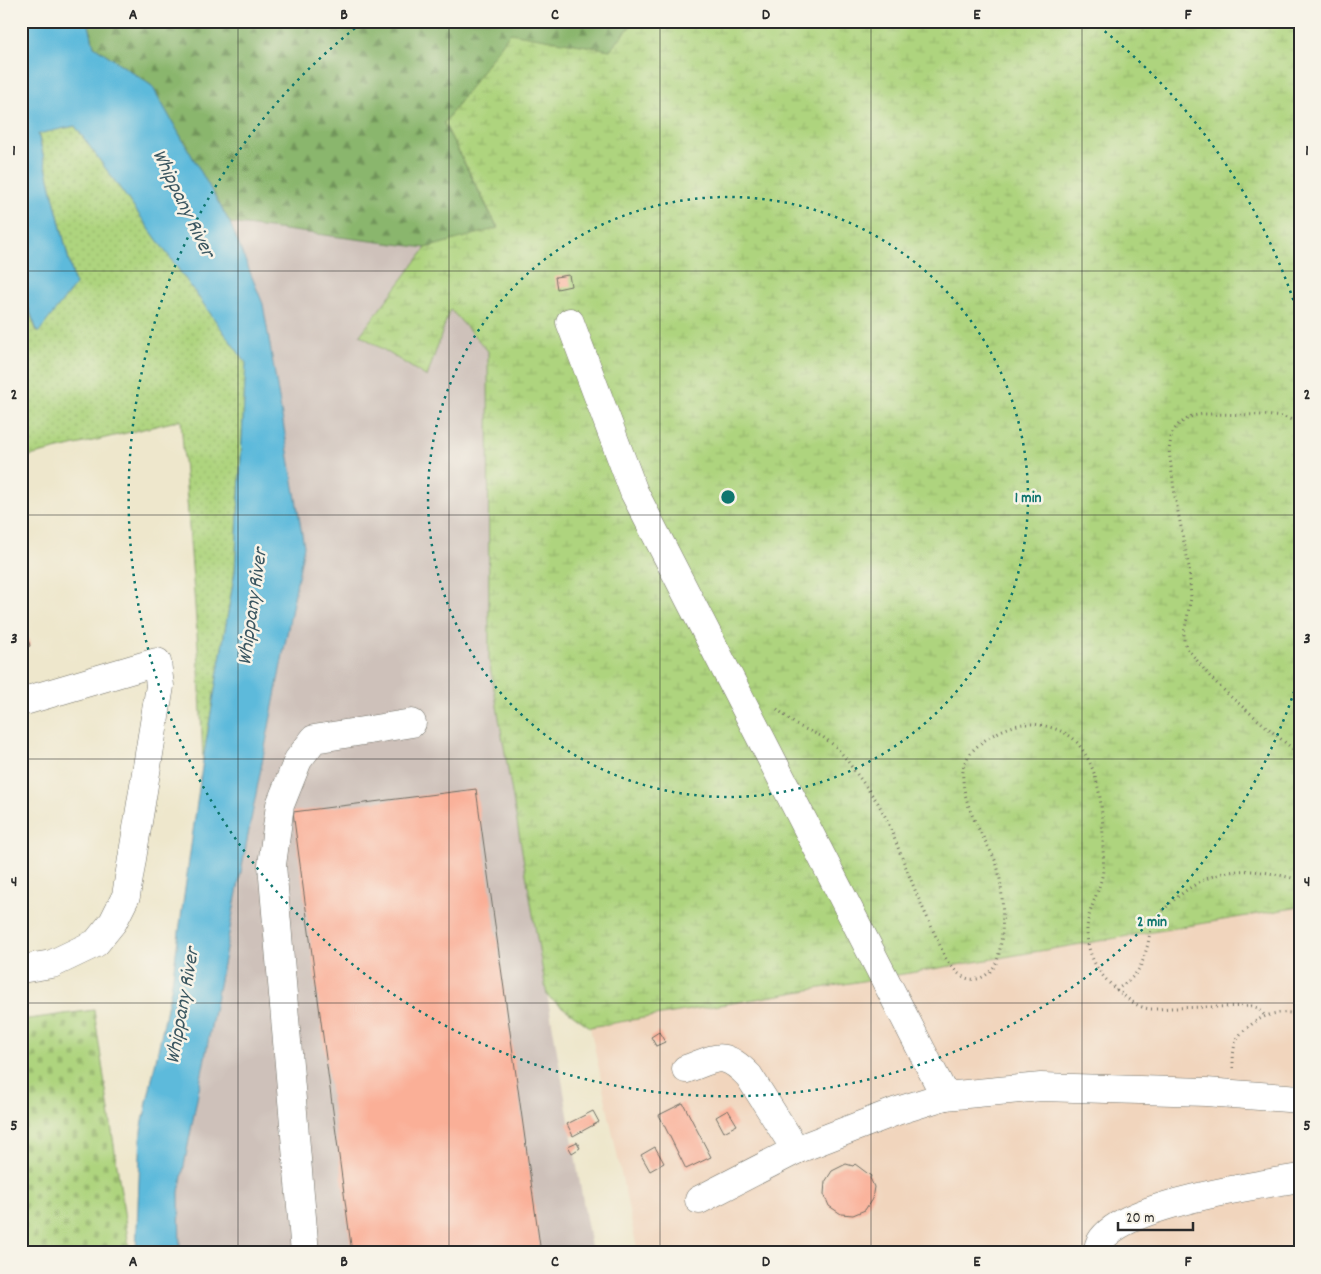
<svg xmlns="http://www.w3.org/2000/svg" width="1321" height="1274" viewBox="0 0 1321 1274" font-family="Dekko,sans-serif">
<defs>
<pattern id="grass-dots" width="8" height="8" patternUnits="userSpaceOnUse" patternTransform="scale(1.25)"><rect width="8" height="8" fill="#aed47e"/><path d="M2 2h.1M6 6h.1" fill="none" stroke="#96b66d" stroke-width="1.8" stroke-linecap="round"/></pattern>
<pattern id="forest-firs" width="22" height="20" patternUnits="userSpaceOnUse" patternTransform="scale(1.25)"><rect width="22" height="20" fill="#8ab66d"/><path d="M5 1l3.5 6h-7zM16 11l3.5 6h-7z" fill="#71945a"/></pattern>
<pattern id="wetland-marsh" width="20" height="14" patternUnits="userSpaceOnUse" patternTransform="scale(1.25)"><rect width="20" height="14" fill="#aed47e"/><path d="M1 5h8M5 5V1M11 12h8M15 12V8" fill="none" stroke="#96b66d"/></pattern>
<pattern id="cemetery-stones" width="16" height="16" patternUnits="userSpaceOnUse" patternTransform="scale(1.25)"><rect width="16" height="16" fill="#aed47e"/><path d="M2 7V4a2 2 0 0 1 4 0v3zM10 15v-3a2 2 0 0 1 4 0v3z" fill="#96b66d"/></pattern>
</defs>
<rect width="100%" height="100%" fill="#f7f3e8"/>
<filter id="ink" filterUnits="userSpaceOnUse"><feTurbulence type="fractalNoise" baseFrequency=".02" numOctaves="2"/><feDisplacementMap in="SourceGraphic" scale="10" xChannelSelector="R" yChannelSelector="G"/><feConvolveMatrix kernelMatrix="1 2 1 2 8 2 1 2 1" color-interpolation-filters="sRGB"/></filter>
<filter id="wash" filterUnits="userSpaceOnUse"><feTurbulence type="fractalNoise" baseFrequency=".0096" numOctaves="4" result="noise"/><feDisplacementMap in="SourceGraphic" scale="20" xChannelSelector="R" yChannelSelector="G"/><feGaussianBlur stdDeviation="1.12" result="paint"/><feColorMatrix in="noise" values="0 0 0 0 0 0 0 0 0 0 0 0 0 0 0 0 0 1.4 0 .05"/><feComposite in="paint" operator="in"/></filter>
<g filter="url(#wash)">
<rect width="100%" height="100%" fill="#eee7cc"/>
<polygon fill="#f1d5bd" points="1300,907 1300,1253 638,1253 590,1027"/>
<polygon fill="#cec1ba" points="230,223 426,248 360,335 450,308 488,351 489,660 592,1253 180,1253 179,1192 263,304"/>
<polygon fill="url(#grass-dots)" stroke="#6c8054" points="75,126 246,363 235,571 203,760 198,647 181,420 21,458 21,288 37,332 75,285 38,133"/>
<polygon fill="url(#forest-firs)" stroke="#5a704c" points="88,21 635,21 610,50 510,34 444,123 498,229 426,248 230,223 152,86 94,46"/>
<polygon fill="url(#wetland-marsh)" stroke="#6c8054" points="635,21 1300,21 1300,907 590,1027 547,996 489,660 488,351 450,309 427,377 360,335 426,248 498,228 444,123 510,33 610,50"/>
<polygon fill="url(#cemetery-stones)" stroke="#6c8054" points="94,1010 130,1253 21,1253 21,1020"/>
<polygon fill="#5dbadb" stroke="#447283" points="21,21 88,21 94,46 152,86 230,223 263,304 304,546 179,1192 180,1253 136,1253 141,1131 171,989 203,760 235,571 246,363 75,126 38,134 75,285 38,333 21,288"/>
<g id="blocks">
<g fill="#faaf97">
<polygon points="569,275 571,286 557,289 555,277"/>
<polygon points="21,616 30,646 21,649"/>
<polygon points="476,789 540,1246 489,1253 352,1253 293,812"/>
<polygon points="659,1032 665,1042 656,1046 651,1037"/>
<polygon points="683,1103 711,1157 686,1169 659,1115"/>
<polygon points="728,1110 737,1125 724,1132 716,1117"/>
<polygon points="593,1111 599,1122 573,1136 567,1124"/>
<polygon points="577,1142 580,1148 572,1153 568,1146"/>
<polygon points="655,1147 664,1163 650,1171 641,1155"/>
<polygon points="846,1164 853,1166 855,1164 871,1176 870,1178 874,1187 872,1199 865,1210 853,1215 841,1214 829,1206 824,1194 825,1182 832,1171"/>
</g>
</g>
</g>
<g filter="url(#ink)">
<use href="#blocks" fill-opacity="0" stroke="#6f6d63" stroke-width="1"/>
<g fill="none" stroke-linecap="round" stroke-linejoin="round">
<defs>
<g id="minor">
<polyline points="570,322 634,492 945,1096"/>
<polyline points="21,702 157,662 160,686 126,896 113,922 96,943 52,964 21,969"/>
<path d="M686 1069C717 1058 723 1049 749 1076L796 1150"/>
<polyline points="699,1200 796,1150 897,1111 945,1096 1041,1087 1206,1092 1300,1099"/>
<polyline points="305,1253 272,865 280,805 298,760 314,739 412,723"/>
<path d="M1098 1253C1094 1207 1265 1184 1300 1178"/>
</g>
</defs>
<use href="#minor" stroke="#6f6d63" stroke-width="29"/>
<g stroke="#6f6d63" stroke-width="3" stroke-dasharray="1 4" stroke-linecap="butt">
<polyline points="1300,423 1284,417 1263,415 1205,414 1192,416 1179,424 1174,430 1171,438 1169,450 1175,497 1189,567 1191,598 1184,633 1184,641 1187,648 1211,678 1231,697 1300,755"/>
<path d="M777 709 796 725 823 737 835 746 843 755 878 803 887 820 917 895 947 961C954 970 963 981 976 979 985 978 994 969 997 961 1005 936 1004 890 997 865 994 856 988 847 984 839 973 819 961 794 963 770 965 747 1003 726 1024 724 1041 723 1069 730 1079 745 1101 773 1103 812 1103 846 1103 854 1104 862 1103 870 1101 891 1086 911 1087 933 1088 959 1101 978 1122 994 1128 999 1134 1004 1142 1007 1152 1011 1163 1008 1174 1008 1199 1007 1225 1007 1251 1006L1258 1008 1265 1016"/>
<path d="M1116 990C1138 975 1141 969 1148 944 1149 938 1150 931 1153 926 1158 914 1170 903 1180 895 1221 863 1253 868 1300 880"/>
<path d="M1233 1068C1233 1059 1233 1049 1236 1041 1238 1036 1242 1032 1246 1029 1261 1015 1279 1009 1300 1015"/>
</g>
<use href="#minor" stroke="#fff" stroke-width="28"/>
</g>
</g>
<path fill="none" stroke="#2b2b2b" stroke-width="1" stroke-opacity="0.55" d="M238 21V1253M449 21V1253M660 21V1253M871 21V1253M1082 21V1253M21 271H1300M21 515H1300M21 759H1300M21 1003H1300"/>
<g fill="none" stroke="#0f766e" stroke-width="2.5" stroke-dasharray="2.5 5">
<circle cx="728" cy="497" r="300"/>
<path d="M1299 677A599 599 0 1 1 363 22M1093 22A599 599 0 0 1 1299 317"/>
</g>
<g text-anchor="middle" dominant-baseline="central" stroke-width="5" stroke-linejoin="round" paint-order="stroke">
<g font-size="21" font-style="italic" fill="#3a5660" stroke="#f7f3e8">
<text transform="translate(182 204) rotate(64)">Whippany River</text>
<text transform="translate(254 607) rotate(-82)">Whippany River</text>
<text transform="translate(184 1006) rotate(-80)">Whippany River</text>
</g>
</g>
<circle cx="728" cy="497" r="8" fill="#0f766e" stroke="#f7f3e8" stroke-width="2.5"/>
<g font-size="15" text-anchor="middle" font-weight="bold" fill="#0f766e" stroke="#f7f3e8" stroke-width="5" stroke-linejoin="round" paint-order="stroke">
<text x="1028" y="502">1 min</text>
<text x="1152" y="926">2 min</text>
</g>
<rect width="1321" height="1274" fill="none" stroke="#f7f3e8" stroke-width="55"/>
<path d="M1118 1222v8h75v-8" fill="none" stroke="#2b2b2b" stroke-width="2.5"/>
<text x="1126" y="1222" font-size="15" fill="#2b2b2b" stroke="#f7f3e8" stroke-width="4" paint-order="stroke">20 m</text>
<rect x="28" y="28" width="1266" height="1218" fill="none" stroke="#2b2b2b" stroke-width="2"/>
<g font-size="16" text-anchor="middle" font-weight="bold" fill="#2b2b2b">
<text x="133" y="19">A</text>
<text x="344" y="19">B</text>
<text x="555" y="19">C</text>
<text x="766" y="19">D</text>
<text x="977" y="19">E</text>
<text x="1188" y="19">F</text>
<text x="14" y="155">1</text>
<text x="1307" y="155">1</text>
<text x="14" y="399">2</text>
<text x="1307" y="399">2</text>
<text x="14" y="643">3</text>
<text x="1307" y="643">3</text>
<text x="14" y="886">4</text>
<text x="1307" y="886">4</text>
<text x="14" y="1130">5</text>
<text x="1307" y="1130">5</text>
<text x="133" y="1266">A</text>
<text x="344" y="1266">B</text>
<text x="555" y="1266">C</text>
<text x="766" y="1266">D</text>
<text x="977" y="1266">E</text>
<text x="1188" y="1266">F</text>
</g>
</svg>
